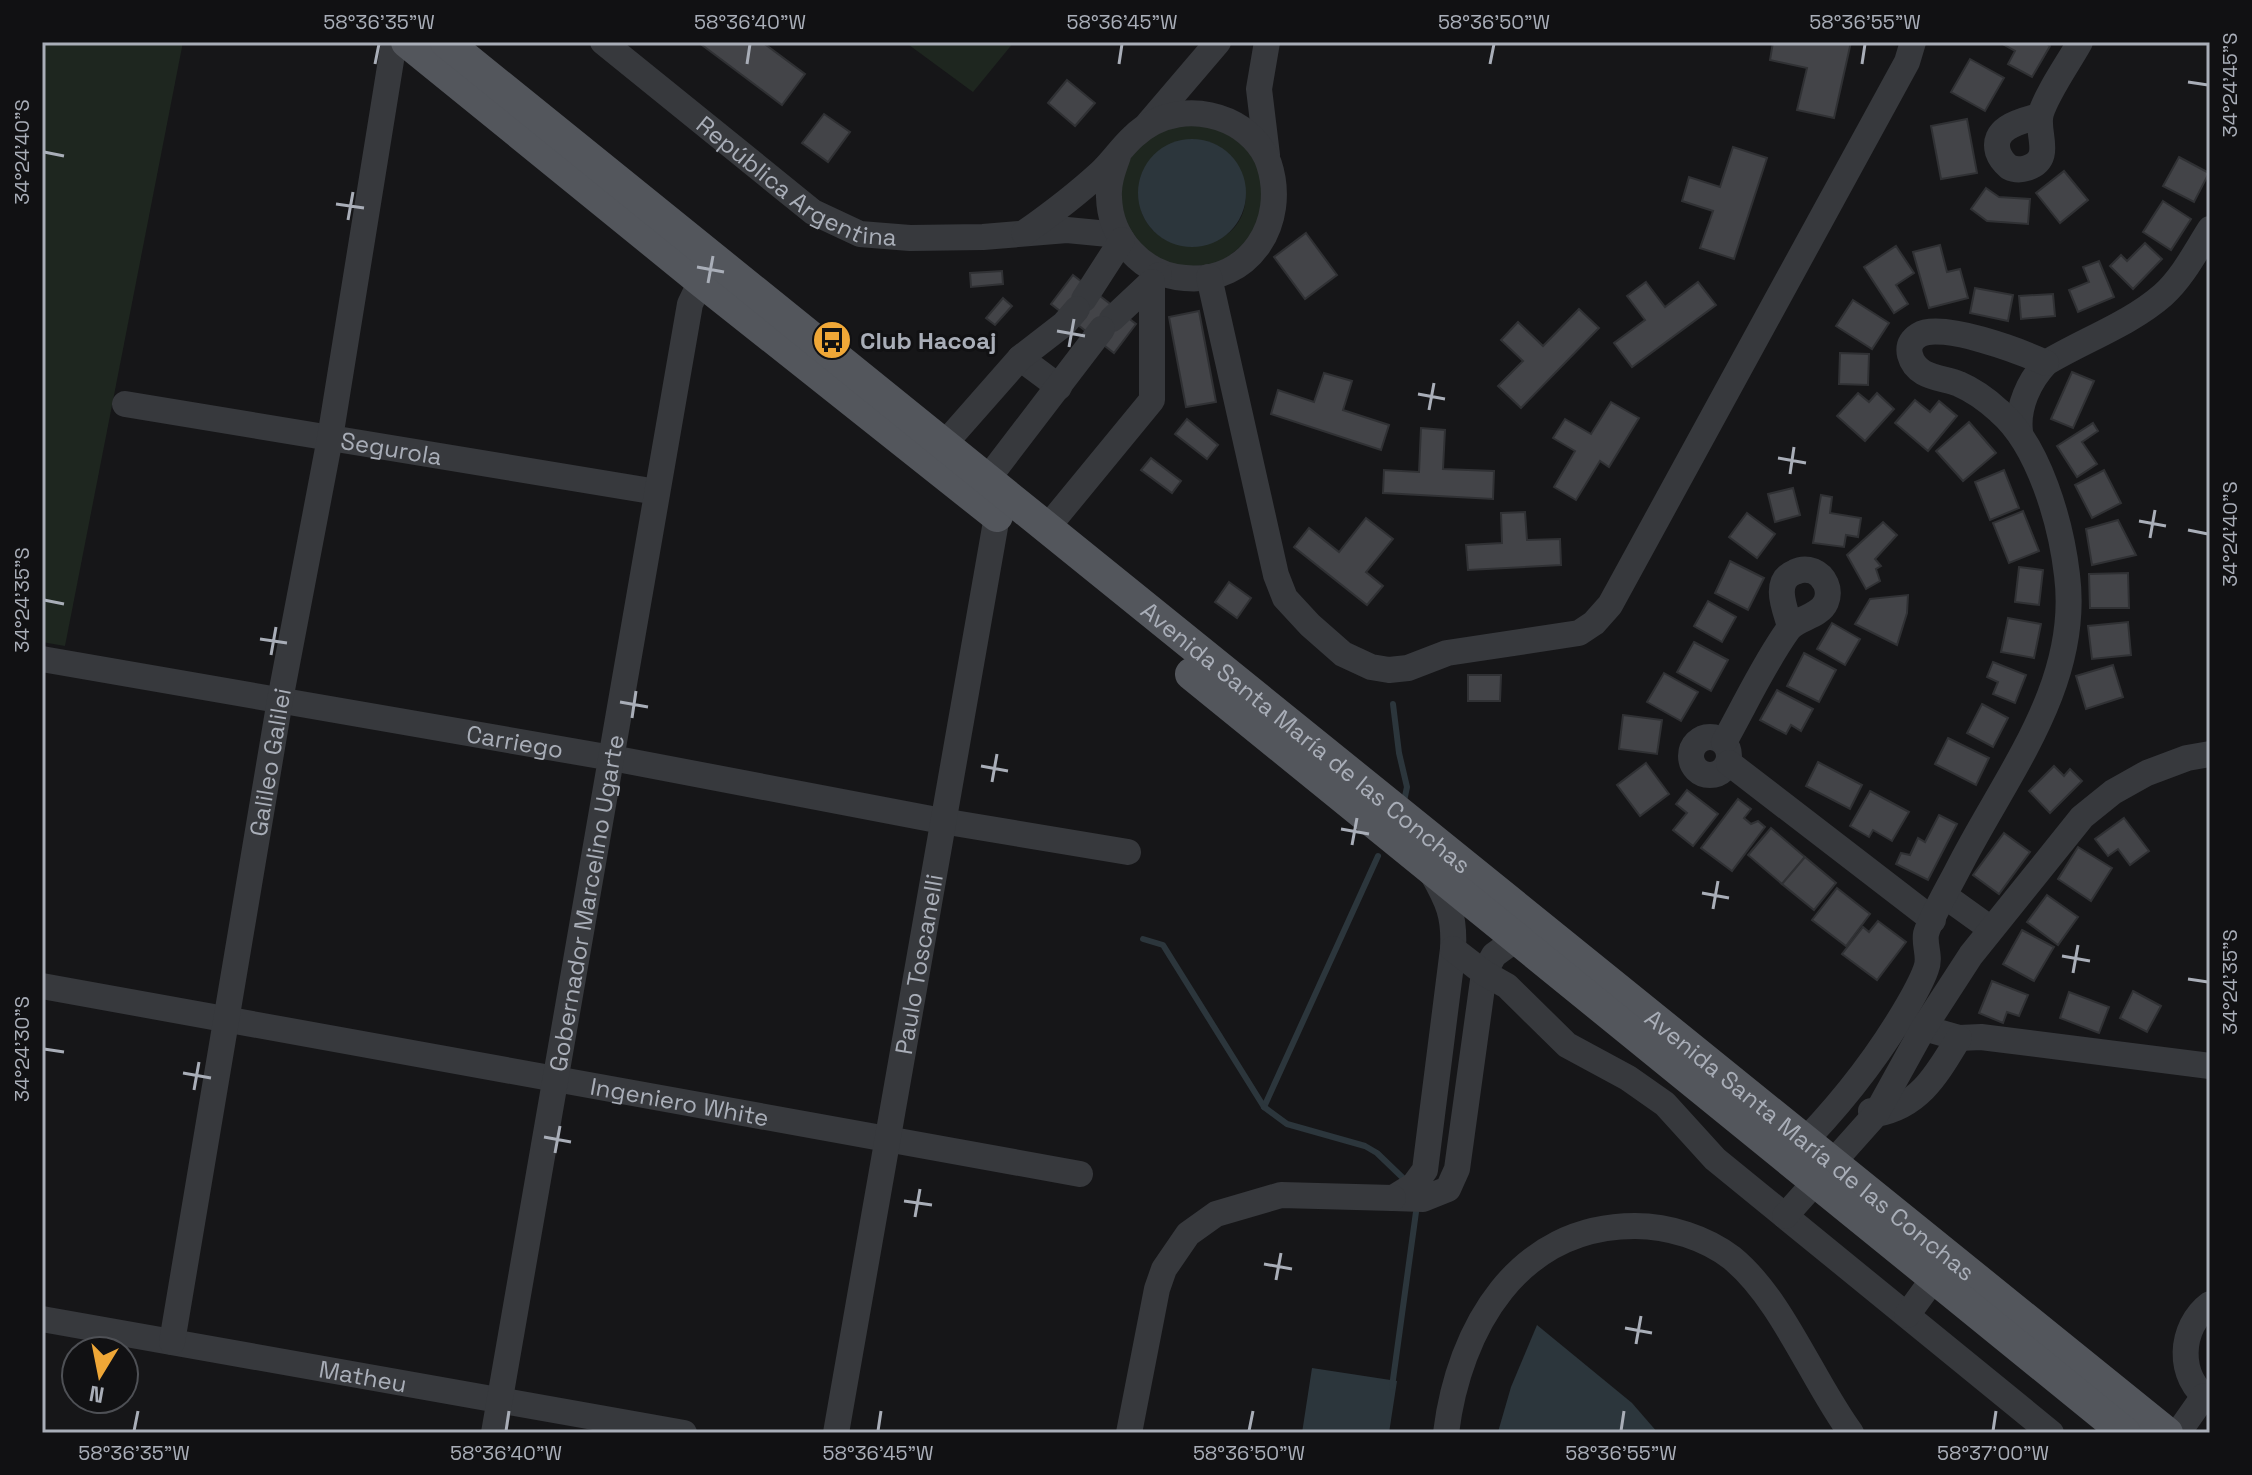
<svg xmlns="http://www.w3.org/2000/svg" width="2252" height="1475" viewBox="0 0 2252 1475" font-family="'Space Grotesk',sans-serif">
<rect width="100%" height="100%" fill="#161618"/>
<g fill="#1e261f" fill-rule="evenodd">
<polygon points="42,42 183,42 65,646 42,642"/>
<polygon points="905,42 1014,42 973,92"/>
<path d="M1184 121 1225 128 1256 157 1266 197 1253 237 1220 263 1179 268 1141 249 1119 213 1121 171 1145 137ZM1186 140C1196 140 1207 140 1216 145 1248 162 1258 213 1226 235 1221 238 1214 240 1209 242 1191 249 1171 246 1156 233 1139 218 1136 197 1141 176Z"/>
</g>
<g fill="#2c363c">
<circle cx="1192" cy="193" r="54"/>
<polygon points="1537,1325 1632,1403 1658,1433 1498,1432 1511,1387"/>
<polygon points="1312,1368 1397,1381 1389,1433 1302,1433"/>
</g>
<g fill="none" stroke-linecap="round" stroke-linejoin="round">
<g stroke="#2c363c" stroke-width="6">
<polyline points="1393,704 1399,753 1407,787 1404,801"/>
<polyline points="1143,939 1163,945 1264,1107 1378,856"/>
<polyline points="1264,1107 1287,1124 1365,1146 1377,1153 1404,1179"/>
<polyline points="1392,1387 1416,1212"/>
</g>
</g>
<g fill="#434448" stroke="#303134" stroke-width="2">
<polygon points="698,42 762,42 805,74 782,105"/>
<polygon points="1773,42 1851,42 1834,118 1797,110 1807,68 1770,60"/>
<polygon points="1999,42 2043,42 2050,46 2032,77 2008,64 2015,51"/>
<polygon points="1970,59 2004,78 1985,111 1951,92"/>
<polygon points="1067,80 1095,103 1075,126 1048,103"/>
<polygon points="824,114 850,132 828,162 802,143"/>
<polygon points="1967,119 1977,173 1941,179 1931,126"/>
<polygon points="1733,147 1767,158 1734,259 1700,248 1713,211 1682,201 1689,177 1720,187"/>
<polygon points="2179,157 2209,173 2194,202 2163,186"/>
<polygon points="2064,171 2088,200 2060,223 2036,193"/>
<polygon points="1986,188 1999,197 2030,199 2028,224 1987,221 1971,209"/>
<polygon points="2163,201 2191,219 2171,250 2143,232"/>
<polygon points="1306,233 1337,275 1305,299 1274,257"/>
<polygon points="2145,243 2162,259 2133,289 2110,266 2121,255 2127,261"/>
<polygon points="1940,245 1947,272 1960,269 1968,298 1929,308 1913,252"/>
<polygon points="1896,246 1914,273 1896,285 1908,304 1894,313 1864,267"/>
<polygon points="2099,261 2114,297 2078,312 2069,290 2089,282 2083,267"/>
<polygon points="1002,271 1003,284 971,287 970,273"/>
<polygon points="1073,275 1136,324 1114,353 1051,304"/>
<polygon points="1646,282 1665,307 1698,282 1716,305 1632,367 1614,343 1645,320 1627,296"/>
<polygon points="1975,288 2013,295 2008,321 1970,313"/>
<polygon points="2053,294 2055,316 2021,319 2019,296"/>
<polygon points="1003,298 1012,306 995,325 986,318"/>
<polygon points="1853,300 1889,323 1872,349 1836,326"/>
<polygon points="1579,309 1599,328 1521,408 1498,386 1523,361 1501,340 1518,322 1543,346"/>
<polygon points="1199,311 1216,402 1186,407 1169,317"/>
<polygon points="1840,353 1869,354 1868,385 1839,384"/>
<polygon points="2072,372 2094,381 2073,428 2051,419"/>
<polygon points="1324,373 1352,381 1343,410 1389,425 1381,450 1271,414 1278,390 1314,402"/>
<polygon points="1858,393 1869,402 1877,393 1894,409 1865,441 1837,416"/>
<polygon points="1915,400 1930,412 1939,401 1957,416 1928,451 1895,423"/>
<polygon points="1611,402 1639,418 1609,467 1600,461 1576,500 1554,487 1575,451 1553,438 1565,419 1591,434"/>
<polygon points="1187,419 1218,445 1207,459 1175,434"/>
<polygon points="1969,422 1996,453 1963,481 1936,451"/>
<polygon points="2093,423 2098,431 2082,442 2097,464 2077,477 2057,446"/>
<polygon points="1421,428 1445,430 1443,469 1494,471 1493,499 1383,493 1384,470 1419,472"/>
<polygon points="1151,458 1181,481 1172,493 1141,470"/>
<polygon points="2004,470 2019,508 1990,520 1975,482"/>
<polygon points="2104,470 2121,503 2092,518 2075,485"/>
<polygon points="1793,488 1800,515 1775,522 1768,494"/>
<polygon points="1821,495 1832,497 1830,513 1861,518 1858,537 1846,535 1844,547 1813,543"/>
<polygon points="2023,511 2039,551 2009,563 1993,523"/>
<polygon points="1525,512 1527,540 1560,539 1561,565 1468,570 1466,545 1502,543 1501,513"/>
<polygon points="1747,513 1775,534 1757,558 1729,537"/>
<polygon points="1366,518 1393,539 1366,572 1383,586 1367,605 1294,547 1309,528 1339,552"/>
<polygon points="2118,520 2136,555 2092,565 2086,529"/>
<polygon points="1883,522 1897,535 1875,559 1881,566 1876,569 1880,581 1866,589 1847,555"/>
<polygon points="1730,561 1764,578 1748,610 1715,593"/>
<polygon points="2019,567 2043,570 2039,605 2015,602"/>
<polygon points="2128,573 2129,608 2090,608 2089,574"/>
<polygon points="1229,582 1251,598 1237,618 1215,602"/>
<polygon points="1908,595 1907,613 1897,645 1855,624 1870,599"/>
<polygon points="1708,601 1736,617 1722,642 1694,626"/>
<polygon points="2008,618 2041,624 2034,658 2001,652"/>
<polygon points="2128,622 2131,655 2092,659 2088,626"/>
<polygon points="1832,623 1860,639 1845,665 1817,649"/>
<polygon points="1694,642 1728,660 1711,691 1677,672"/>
<polygon points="1804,653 1836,670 1819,702 1787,686"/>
<polygon points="1993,662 2026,675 2015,703 1993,694 1998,682 1987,677"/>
<polygon points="2113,665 2123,697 2086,709 2076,676"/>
<polygon points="1664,673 1698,692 1681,721 1647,702"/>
<polygon points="1468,675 1501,675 1500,701 1468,701"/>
<polygon points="1777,690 1813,709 1801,731 1791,725 1786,734 1760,720"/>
<polygon points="1982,704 2008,718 1993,747 1967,733"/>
<polygon points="1623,715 1662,720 1657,754 1619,749"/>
<polygon points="1948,738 1989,758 1976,785 1935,764"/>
<polygon points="1818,762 1862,785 1850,809 1806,786"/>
<polygon points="1646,763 1669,794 1640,816 1617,785"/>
<polygon points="2054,766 2064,776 2070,769 2082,781 2050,813 2029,791"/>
<polygon points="1687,790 1718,814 1693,846 1673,830 1687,813 1676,804"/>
<polygon points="1870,791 1909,812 1892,841 1873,830 1869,837 1850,826"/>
<polygon points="1738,799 1751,809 1744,818 1751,824 1758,821 1765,827 1732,871 1701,848"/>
<polygon points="1939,815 1957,824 1928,880 1896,864 1901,853 1910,855 1918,838 1925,842"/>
<polygon points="2124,818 2149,851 2130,865 2118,849 2108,856 2095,839"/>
<polygon points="1771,828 1805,857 1782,884 1748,855"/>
<polygon points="2004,833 2030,852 1999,894 1973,875"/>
<polygon points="2078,847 2112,868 2091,901 2058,879"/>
<polygon points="1805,857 1836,883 1814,910 1782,884"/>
<polygon points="1837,888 1870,914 1846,946 1812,920"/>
<polygon points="2047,895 2078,917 2058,945 2027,922"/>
<polygon points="1878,921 1906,942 1877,980 1842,954 1863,927 1869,932"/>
<polygon points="2022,930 2054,947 2034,981 2003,964"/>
<polygon points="1992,981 2028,995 2019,1016 2007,1012 2003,1023 1979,1013"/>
<polygon points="2133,991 2161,1006 2147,1032 2120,1018"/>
<polygon points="2069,992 2109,1007 2099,1033 2060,1018"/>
</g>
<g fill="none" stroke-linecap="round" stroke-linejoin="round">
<g stroke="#37393d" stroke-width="26">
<path id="s1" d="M603 42 813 212 860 234 910 238 983 237 1067 230 1119 235"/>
<polyline points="1267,42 1259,89 1267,155"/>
<path d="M2039 116C2022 121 1991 127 1998 152 2000 158 2004 163 2009 167 2015 170 2021 170 2027 168 2055 159 2035 132 2041 113 2047 93 2069 62 2080 42"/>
<polyline points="1148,124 1218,42"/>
<path d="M1024 233C1051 214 1076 195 1100 173 1112 162 1121 148 1133 137 1159 112 1195 107 1228 121 1246 129 1263 145 1269 164 1288 222 1250 284 1185 278 1143 275 1110 239 1109 197 1108 183 1113 170 1118 156"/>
<polyline points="1209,277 1276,575 1285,598 1310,625 1343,654 1371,667 1389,670 1408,668 1447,653 1579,633 1594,623 1610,605 1907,62 1913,42"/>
<polyline points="1084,299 1122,240"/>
<polyline points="1112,319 1159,275"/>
<polyline points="1020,358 1059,387"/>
<path id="s2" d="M125 404 657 492"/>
<path d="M2020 432C2017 407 2029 381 2046 363 2084 340 2130 324 2163 295 2183 277 2196 251 2210 229"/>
<polyline points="932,458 1020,358 1064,324 1077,309"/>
<polyline points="976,494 1102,329"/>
<polyline points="1046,529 1152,400 1152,282"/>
<path id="s3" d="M42 659 612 758 942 821 1128 852"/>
<circle cx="1710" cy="756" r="19"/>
<path d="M1724 742C1745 705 1763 665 1788 630 1797 617 1819 618 1826 602 1831 590 1825 576 1813 571 1807 569 1801 569 1795 572 1772 581 1785 609 1790 626"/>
<polyline points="1729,763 1933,920"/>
<path d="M1432 873C1448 901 1455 916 1453 949L1425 1170 1414 1185 1393 1198 1423 1199 1448 1189 1457 1169 1484 973 1494 955 1516 939"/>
<polyline points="1945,896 1991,929"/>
<polyline points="1453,949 1484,973 1507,986 1567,1045 1628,1078 1665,1104 1715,1159 2051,1433"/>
<path id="s4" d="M42 986 1080 1174"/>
<polyline points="1910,1024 1959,1038 1981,1037 2210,1066"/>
<path d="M1871 1111 1876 1114C1920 1106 1937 1074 1959 1038"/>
<path d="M1792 1154C1835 1111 1870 1068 1901 1017 1910 1002 1920 986 1926 969 1931 957 1924 946 1926 934 1929 921 1951 883 1958 869 2005 776 2081 685 2067 575 2061 523 2039 445 1999 411 1987 400 1973 390 1959 384 1941 377 1916 378 1910 355 1908 346 1911 340 1919 335 1941 321 2022 352 2046 363"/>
<polyline points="1785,1216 1876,1114 1923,1029 1971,955 2082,817 2113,792 2147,773 2187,758 2210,754"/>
<path d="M2210 1304C2179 1327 2176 1378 2210 1400"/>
<polyline points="1907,1315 1934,1278"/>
<path id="s5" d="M42 1319 684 1433"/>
<path id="s6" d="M172 1342 280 700 330 438 394 42"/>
<path id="s7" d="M494 1433 690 304 701 281"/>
<path id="s8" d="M836 1433 997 516 1007 502"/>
<polyline points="1129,1433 1157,1289 1164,1269 1188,1234 1216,1214 1281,1195 1393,1198"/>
<path d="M1446 1433C1459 1328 1518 1226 1635 1226 1669 1226 1706 1238 1732 1258 1782 1299 1812 1380 1851 1433"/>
<polyline points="2178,1433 2204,1396"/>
</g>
<g stroke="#53565c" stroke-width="32">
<polyline points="407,42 701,281 997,516"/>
<path id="s9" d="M446 42 2167 1433"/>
<polyline points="1191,674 2125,1433"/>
</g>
</g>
<path fill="none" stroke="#a9aeb8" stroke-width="3" d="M375 64 379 44M747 64 750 44M1119 64 1122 44M1490 64 1494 44M1862 64 1865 44M2188 82 2208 85M44 152 64 156M336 204 364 208M348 220 353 192M697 267 724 272M708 283 713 256M1057 331 1085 336M1069 347 1074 319M1418 394 1445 399M1429 410 1434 383M1778 458 1806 463M1790 474 1794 447M2139 521 2166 526M2188 530 2208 534M2150 538 2155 510M44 600 64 604M260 639 287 643M271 655 276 627M620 702 648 707M632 718 636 691M981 766 1008 771M992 782 997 754M1341 829 1369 834M1352 845 1357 818M1702 893 1729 898M1713 909 1718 881M2062 956 2090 961M2073 973 2078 945M2188 979 2208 982M44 1049 64 1052M183 1073 211 1078M194 1090 199 1062M544 1137 571 1142M555 1153 560 1126M904 1201 932 1205M915 1217 920 1189M1264 1264 1292 1269M1276 1280 1281 1253M1625 1328 1652 1333M1636 1344 1641 1316M134 1431 138 1411M506 1431 509 1411M878 1431 881 1411M1249 1431 1253 1411M1621 1431 1624 1411M1993 1431 1996 1411"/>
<defs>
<symbol id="bus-disc" viewBox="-11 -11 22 22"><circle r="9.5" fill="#efa737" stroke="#111113"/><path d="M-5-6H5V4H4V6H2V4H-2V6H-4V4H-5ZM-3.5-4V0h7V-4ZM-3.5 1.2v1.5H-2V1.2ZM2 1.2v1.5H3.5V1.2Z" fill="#111"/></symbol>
</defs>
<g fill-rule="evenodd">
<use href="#bus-disc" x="810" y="318" width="44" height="44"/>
</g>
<g text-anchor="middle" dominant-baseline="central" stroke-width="6" stroke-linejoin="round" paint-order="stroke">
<g font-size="24" fill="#a9aeb8" stroke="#111113">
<text stroke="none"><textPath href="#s1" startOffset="242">República Argentina</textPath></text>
<text stroke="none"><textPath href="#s2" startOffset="270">Segurola</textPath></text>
<text stroke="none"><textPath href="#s9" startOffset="1106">Avenida Santa María de las Conchas</textPath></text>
<text stroke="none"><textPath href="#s3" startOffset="480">Carriego</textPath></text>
<text stroke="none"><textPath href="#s6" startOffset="588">Galileo Galilei</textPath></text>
<text stroke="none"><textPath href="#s7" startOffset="538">Gobernador Marcelino Ugarte</textPath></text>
<text stroke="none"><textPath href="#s8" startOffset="476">Paulo Toscanelli</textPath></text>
<text stroke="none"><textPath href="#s4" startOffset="648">Ingeniero White</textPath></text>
<text stroke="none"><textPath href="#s9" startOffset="1754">Avenida Santa María de las Conchas</textPath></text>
<text stroke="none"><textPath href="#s5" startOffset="326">Matheu</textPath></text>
</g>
<g font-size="24" font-weight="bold" fill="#a9aeb8" stroke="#111113" text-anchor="start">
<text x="860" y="340">Club Hacoaj</text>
</g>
</g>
<rect width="2252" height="1475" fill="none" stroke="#111113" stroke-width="88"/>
<g transform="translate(100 1375) rotate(190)"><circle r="38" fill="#111113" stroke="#4e5055" stroke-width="2"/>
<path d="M0-6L14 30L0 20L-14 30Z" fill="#efa737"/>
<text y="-12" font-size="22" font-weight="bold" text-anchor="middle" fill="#a9aeb8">N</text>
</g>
<rect x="44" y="44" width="2164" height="1387" fill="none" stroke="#a9aeb8" stroke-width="3"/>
<g font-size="20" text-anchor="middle" fill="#a9aeb8">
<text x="379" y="29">58°36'35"W</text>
<text x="750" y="29">58°36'40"W</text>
<text x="1122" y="29">58°36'45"W</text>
<text x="1494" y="29">58°36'50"W</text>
<text x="1865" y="29">58°36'55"W</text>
<text transform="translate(2230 85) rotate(-90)" y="7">34°24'45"S</text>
<text transform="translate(22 152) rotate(-90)" y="7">34°24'40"S</text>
<text transform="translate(2230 534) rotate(-90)" y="7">34°24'40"S</text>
<text transform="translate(22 600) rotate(-90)" y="7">34°24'35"S</text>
<text transform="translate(2230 982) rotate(-90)" y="7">34°24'35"S</text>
<text transform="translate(22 1049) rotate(-90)" y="7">34°24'30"S</text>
<text x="134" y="1460">58°36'35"W</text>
<text x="506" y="1460">58°36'40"W</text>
<text x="878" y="1460">58°36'45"W</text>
<text x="1249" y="1460">58°36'50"W</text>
<text x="1621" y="1460">58°36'55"W</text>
<text x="1993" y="1460">58°37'00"W</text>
</g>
</svg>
